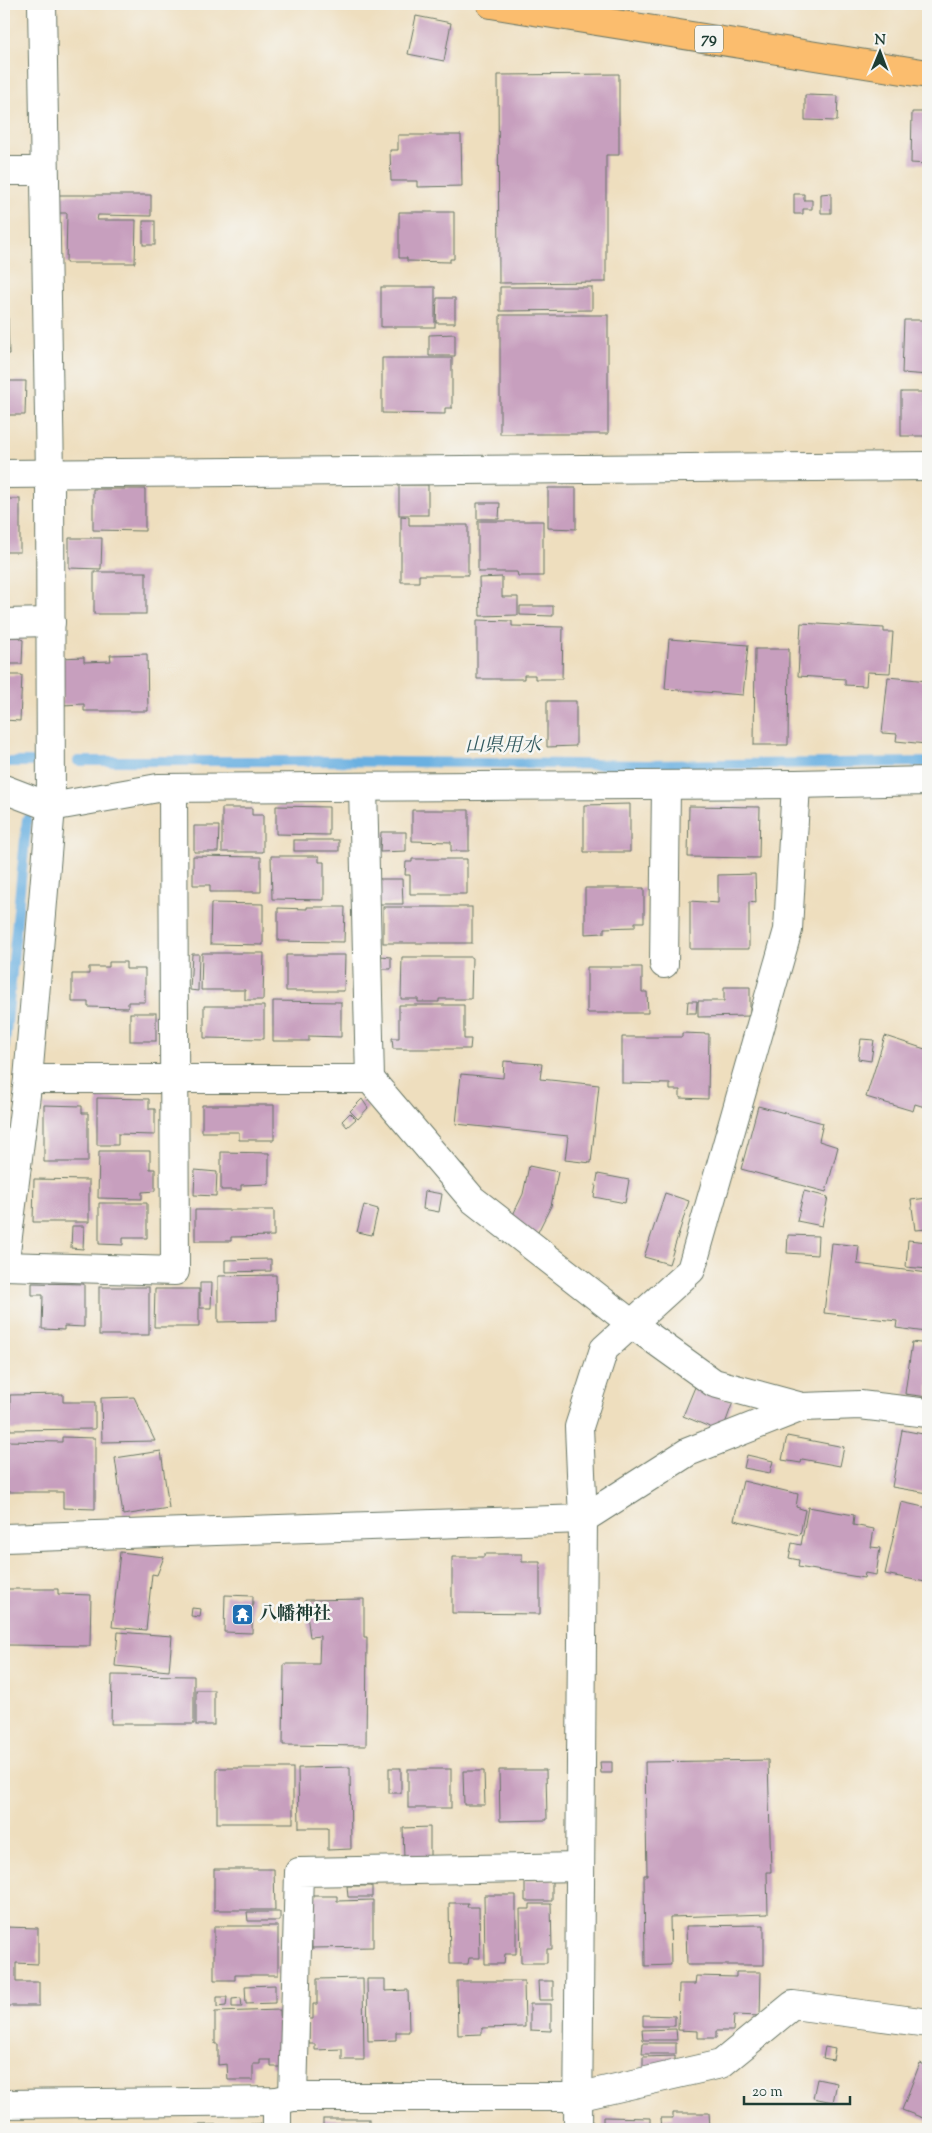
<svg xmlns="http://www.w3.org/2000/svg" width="932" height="2133" viewBox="0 0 932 2133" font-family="'Sorts Mill Goudy','Noto Serif JP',serif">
<rect width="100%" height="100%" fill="#f6f6f2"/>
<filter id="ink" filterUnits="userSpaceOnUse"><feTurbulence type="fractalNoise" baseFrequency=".02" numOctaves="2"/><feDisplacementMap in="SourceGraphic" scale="10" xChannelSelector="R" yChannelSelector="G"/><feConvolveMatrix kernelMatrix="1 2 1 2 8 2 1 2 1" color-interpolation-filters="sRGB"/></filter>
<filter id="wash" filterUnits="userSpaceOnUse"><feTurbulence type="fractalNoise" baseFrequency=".0096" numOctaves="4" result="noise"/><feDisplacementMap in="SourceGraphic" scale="20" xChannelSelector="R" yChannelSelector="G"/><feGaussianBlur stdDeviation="1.12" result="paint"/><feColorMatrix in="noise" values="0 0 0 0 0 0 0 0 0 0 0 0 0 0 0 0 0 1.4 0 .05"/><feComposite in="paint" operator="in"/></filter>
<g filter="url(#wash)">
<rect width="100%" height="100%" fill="#eedebe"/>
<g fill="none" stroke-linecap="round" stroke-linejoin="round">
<g stroke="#6bb0e1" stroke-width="10">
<polyline points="78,761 321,761 647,765 928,762"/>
<polyline points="4,762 31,762"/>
<polyline points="4,1053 27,819"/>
</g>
</g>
<g id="blocks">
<g fill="#c79fbe">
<polygon points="416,16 451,23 444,61 408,54"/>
<polygon points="619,74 619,155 606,155 606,282 499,283 498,75"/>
<polygon points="805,95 838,96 837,121 805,120"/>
<polygon points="912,112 928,112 928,164 911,163"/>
<polygon points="398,135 461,135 462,186 417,187 417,181 391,181 390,150 398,150"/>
<polygon points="831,193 831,213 821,213 821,194"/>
<polygon points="794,194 804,194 804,200 812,200 812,209 803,209 803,214 794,214"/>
<polygon points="59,195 151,195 151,216 98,215 97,220 136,220 135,263 66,263 67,213 59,213"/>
<polygon points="399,212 454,212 454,259 450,259 450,262 407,261 407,258 399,258"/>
<rect x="143" y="221" width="12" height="24"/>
<rect x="381" y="287" width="54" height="40"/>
<polygon points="500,287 592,287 592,310 500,311"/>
<polygon points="437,298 455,298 455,323 436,323"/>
<rect x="500" y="315" width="108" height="119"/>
<polygon points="926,315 928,315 928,375 902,373 904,320 926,320"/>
<polygon points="4,318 8,318 9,354 4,354"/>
<polygon points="455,334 455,356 429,356 429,335"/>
<polygon points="382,358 452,358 452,408 445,408 445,414 382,413"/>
<polygon points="4,381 26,381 25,415 4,415"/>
<rect x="901" y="392" width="27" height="44"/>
<rect x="399" y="485" width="29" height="30"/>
<polygon points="548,488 576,488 576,529 548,528"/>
<polygon points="93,489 145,489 145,531 93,530"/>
<rect x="4" y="499" width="16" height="53"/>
<polygon points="477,503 500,503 499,519 477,519"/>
<polygon points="401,516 409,517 409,525 468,525 468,575 419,575 419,582 401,582"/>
<polygon points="478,521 543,521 543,576 518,576 517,572 478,572"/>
<polygon points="69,538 102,538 101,569 69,568"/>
<rect x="94" y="572" width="52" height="42"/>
<polygon points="502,577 502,597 518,597 518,615 480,616 479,578"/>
<polygon points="520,606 553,606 553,616 520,615"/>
<polygon points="477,620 512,621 512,626 563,627 562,679 535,679 535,675 524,675 524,679 477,679"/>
<polygon points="801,623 884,628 884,632 893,632 890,673 867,672 866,686 845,685 845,679 798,676"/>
<polygon points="4,637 19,637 23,640 22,664 4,664"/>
<polygon points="669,639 748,645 743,695 665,689"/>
<polygon points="755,649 789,649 788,745 754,745"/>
<polygon points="147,654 148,711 84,711 84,704 62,705 61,658 84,657 84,662 111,661 110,655"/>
<polygon points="4,675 22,675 20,721 4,720"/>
<polygon points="888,677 928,681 928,719 926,744 896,741 897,734 882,733"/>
<polygon points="547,701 576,701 576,746 547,747"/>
<polygon points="630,804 630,852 584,852 584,805"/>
<polygon points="276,806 329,807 329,835 276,834"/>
<polygon points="689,806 760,807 759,858 688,857"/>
<polygon points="222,808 252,808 252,815 263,815 263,852 222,852"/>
<polygon points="412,810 469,810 469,851 451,851 451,842 412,841"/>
<polygon points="194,826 219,826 218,852 194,852"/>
<polygon points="381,832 406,832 406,851 380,852"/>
<rect x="294" y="840" width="45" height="11"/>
<polygon points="193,856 261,857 261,892 210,892 210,885 193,885"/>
<polygon points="271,856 319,856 319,862 324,862 324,900 272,899"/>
<polygon points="412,859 467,859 467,894 410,894 410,875 405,875 406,862 412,862"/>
<polygon points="755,874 756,903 749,902 749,949 690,949 690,901 718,903 718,875"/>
<polygon points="379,879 402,879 403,904 379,904"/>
<polygon points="585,888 644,888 644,922 635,922 635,927 604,928 604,933 585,934"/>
<polygon points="211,903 263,904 263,945 210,944"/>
<polygon points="307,907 345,907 344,942 278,941 278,908 307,909"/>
<rect x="383" y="907" width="89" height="36"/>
<polygon points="202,953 264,953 263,1000 245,1000 245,990 201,990"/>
<polygon points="192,954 199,954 198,991 190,990"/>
<polygon points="286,955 345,955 344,991 286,991"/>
<polygon points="380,956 391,957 391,969 380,969"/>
<polygon points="402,957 472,957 471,999 439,999 439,1002 418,1002 418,999 401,999"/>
<polygon points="109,962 126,962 126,969 145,969 145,1002 128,1002 128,1008 88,1007 88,1002 72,1002 72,974 89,974 89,967 109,967"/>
<polygon points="587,967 642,967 642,992 647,992 648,1013 587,1013"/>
<polygon points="724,987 750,987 750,1016 698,1017 698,1001 724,1001"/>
<polygon points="273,1001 341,1002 341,1037 309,1036 309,1041 273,1041"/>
<polygon points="688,1001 697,1001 696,1013 687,1013"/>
<polygon points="399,1005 464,1005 464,1039 471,1039 470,1049 393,1049 392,1038 399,1038"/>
<polygon points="204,1006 264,1006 264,1039 204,1038"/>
<rect x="130" y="1013" width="26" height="28"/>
<polygon points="682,1033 709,1034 708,1099 680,1098 680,1090 670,1090 670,1084 622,1083 622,1037 682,1037"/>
<polygon points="885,1036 928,1050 928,1108 915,1104 913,1111 866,1097"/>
<polygon points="861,1039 874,1040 871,1061 858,1059"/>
<polygon points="504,1061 542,1064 540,1079 599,1085 591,1163 565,1160 568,1136 456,1124 461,1074 503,1078"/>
<polygon points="97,1098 149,1099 149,1109 155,1109 155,1135 118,1134 118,1145 97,1145"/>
<polygon points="362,1099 368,1108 358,1119 350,1111"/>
<polygon points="44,1105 82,1106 82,1113 88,1113 88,1162 44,1162"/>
<polygon points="202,1105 274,1105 274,1140 239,1140 239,1132 202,1132"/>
<polygon points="758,1106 823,1123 819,1141 838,1147 826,1192 741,1169"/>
<polygon points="350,1113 356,1119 347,1127 342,1121"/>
<polygon points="99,1151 150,1151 150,1169 155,1169 155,1191 142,1192 142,1199 98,1198"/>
<polygon points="221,1152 269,1153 269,1184 241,1185 241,1190 221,1190"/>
<polygon points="529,1166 558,1172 551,1206 533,1242 510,1221 523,1194"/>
<polygon points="195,1170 217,1172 216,1196 194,1195"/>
<polygon points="598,1174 629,1180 625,1203 594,1197"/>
<polygon points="34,1179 89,1180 89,1222 33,1222"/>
<polygon points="425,1191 442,1194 439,1212 423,1209"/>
<polygon points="804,1191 828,1197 822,1226 797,1221"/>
<polygon points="665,1193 689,1201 669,1264 644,1257"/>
<polygon points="928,1198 928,1229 915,1230 911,1200"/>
<polygon points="99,1203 147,1203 147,1238 123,1238 123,1245 99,1244"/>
<polygon points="364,1205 378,1209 372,1235 357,1232"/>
<polygon points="195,1210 274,1210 274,1236 231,1237 231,1241 195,1241"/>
<polygon points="72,1226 84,1226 83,1249 71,1248"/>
<polygon points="788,1235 818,1236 817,1255 787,1253"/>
<polygon points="908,1240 928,1242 928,1269 906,1267"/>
<polygon points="832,1243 859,1246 857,1264 928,1273 928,1339 925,1338 926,1332 896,1328 897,1321 824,1313"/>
<polygon points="271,1259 271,1271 225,1272 225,1260"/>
<polygon points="276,1275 277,1321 218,1322 218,1276"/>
<polygon points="32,1283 84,1284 84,1327 64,1326 64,1330 42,1329 43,1295 32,1295"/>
<polygon points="200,1283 212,1283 211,1308 200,1308"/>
<rect x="99" y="1287" width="50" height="48"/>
<polygon points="155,1289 199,1289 199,1327 154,1327"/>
<polygon points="912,1342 928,1344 928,1397 905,1394"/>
<polygon points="695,1387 733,1402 722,1432 683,1416"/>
<polygon points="63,1394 63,1402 95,1402 95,1429 10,1430 10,1395"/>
<polygon points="134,1397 155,1441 102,1442 101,1398"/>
<polygon points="902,1430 928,1435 928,1493 892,1487"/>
<polygon points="787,1436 844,1447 840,1466 802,1459 801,1463 782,1460"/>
<polygon points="62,1437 95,1438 95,1509 63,1508 63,1492 4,1492 5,1441 62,1442"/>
<polygon points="161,1451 169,1508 123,1515 115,1458"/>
<polygon points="747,1455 773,1461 770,1473 744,1468"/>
<polygon points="743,1481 798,1494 796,1507 805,1510 800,1535 734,1520"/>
<polygon points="901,1502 928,1508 928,1568 925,1582 885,1574"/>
<polygon points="808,1507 854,1515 853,1525 874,1529 871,1547 880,1548 876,1575 865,1573 864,1578 798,1567 799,1560 789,1558 792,1543 801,1545"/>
<polygon points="120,1552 164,1557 157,1575 152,1574 146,1630 112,1627"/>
<polygon points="484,1554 522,1554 522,1562 540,1562 540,1614 452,1613 452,1557 484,1557"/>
<polygon points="7,1589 58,1589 58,1594 91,1595 90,1646 7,1645 7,1635 4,1635 4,1595 7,1595"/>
<polygon points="225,1595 253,1596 252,1633 224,1632"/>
<polygon points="364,1599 364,1637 367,1637 366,1746 283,1745 284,1664 319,1664 320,1636 310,1637 305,1600"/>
<polygon points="192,1608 201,1609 200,1617 191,1616"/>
<polygon points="118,1632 172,1636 169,1671 115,1666"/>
<polygon points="112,1675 194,1676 194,1724 111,1724"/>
<rect x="196" y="1690" width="18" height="35"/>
<polygon points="768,1760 771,1872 767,1872 768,1914 670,1917 671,1965 645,1966 644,1875 647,1875 645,1762"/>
<polygon points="600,1762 612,1762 612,1773 601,1773"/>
<polygon points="350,1767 351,1849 328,1850 328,1828 299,1828 298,1768"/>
<rect x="217" y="1768" width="76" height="55"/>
<rect x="389" y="1768" width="12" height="25"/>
<rect x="408" y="1769" width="43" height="39"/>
<polygon points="499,1770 546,1770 547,1820 500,1821"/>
<polygon points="463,1771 484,1771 485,1805 464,1805"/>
<polygon points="430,1827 430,1858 404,1858 403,1828"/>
<polygon points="214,1869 274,1869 275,1910 214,1910"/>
<polygon points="552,1880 552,1901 525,1901 525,1881"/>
<polygon points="347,1886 372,1886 372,1897 348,1897"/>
<polygon points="484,1895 516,1895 516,1954 505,1954 504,1964 485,1964"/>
<polygon points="311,1896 337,1896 337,1901 373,1900 373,1947 312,1948"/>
<polygon points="449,1903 468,1903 467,1907 479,1907 480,1958 469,1958 468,1964 450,1964"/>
<polygon points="530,1904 551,1904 552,1949 547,1949 547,1963 521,1963 520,1909 530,1909"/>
<polygon points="247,1912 280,1912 280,1921 248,1921"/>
<polygon points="764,1925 764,1965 687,1965 686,1926"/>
<polygon points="214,1926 278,1926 278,1975 235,1975 235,1980 214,1980"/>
<polygon points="4,1927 38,1928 38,1964 16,1963 16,1982 39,1982 39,2006 4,2006"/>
<polygon points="736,1972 761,1972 760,2016 734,2015 733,2031 716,2031 716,2038 698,2038 698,2031 678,2030 679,1984 695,1984 696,1976 736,1977"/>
<polygon points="363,1978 364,2060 342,2060 342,2049 315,2050 315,2044 309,2044 309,2019 313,2019 313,2004 317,2004 317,1979"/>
<polygon points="367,1979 385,1979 385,1991 408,1990 409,2032 396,2032 396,2040 368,2041"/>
<polygon points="457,1981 524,1981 525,2027 482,2028 482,2034 458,2035"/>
<polygon points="538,1981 553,1981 553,2000 539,2000"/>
<polygon points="275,1985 275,2003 246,2004 245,1986"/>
<polygon points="217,1997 227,1997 226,2006 217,2007"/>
<polygon points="241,1998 242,2007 232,2007 232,1999"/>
<polygon points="530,2004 551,2004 551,2031 530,2030"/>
<polygon points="280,2010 281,2036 288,2036 288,2067 271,2067 271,2060 260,2060 260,2064 253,2064 253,2080 228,2080 227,2064 218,2065 218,2044 215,2044 215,2012"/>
<polygon points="643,2015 675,2016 675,2026 643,2026"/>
<polygon points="676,2029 677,2040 643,2040 642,2030"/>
<polygon points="643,2043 676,2043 676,2054 642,2054"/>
<polygon points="825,2047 835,2049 833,2060 823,2058"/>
<polygon points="675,2056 675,2067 643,2068 643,2057"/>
<polygon points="920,2063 928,2066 928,2120 902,2110"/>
<polygon points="817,2079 837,2083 833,2102 813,2098"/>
<polygon points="673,2113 709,2113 710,2127 703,2127 704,2129 662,2129 661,2118 673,2118"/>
<polygon points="603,2117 651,2118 651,2129 603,2129"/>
<rect x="323" y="2119" width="46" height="10"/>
<polygon points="261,2124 261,2129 195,2129 195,2125"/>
</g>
</g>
</g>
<g filter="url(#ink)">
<use href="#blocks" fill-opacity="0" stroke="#677564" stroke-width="1"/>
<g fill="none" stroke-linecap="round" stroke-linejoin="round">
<defs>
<g id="street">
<polyline points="4,171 44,171"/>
<polyline points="4,474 928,466"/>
<polyline points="4,623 51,622"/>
<polyline points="363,787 370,1079"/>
<polyline points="4,789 51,807 158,788 796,784 928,781"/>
<polyline points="664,964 666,785"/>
<polyline points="28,1079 370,1079 472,1199 632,1324 714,1383 802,1407"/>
<polyline points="4,1266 175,1271 173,788"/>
<polyline points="4,1267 28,1079 51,807 50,475 42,4"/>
<polyline points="4,1538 583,1519 688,1452 802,1407 860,1405 928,1413"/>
<polyline points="293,2097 299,1872 580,1867"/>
<polyline points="277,2101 277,2129"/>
<polyline points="4,2104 277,2101 293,2097 577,2097 721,2064 793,2005 928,2023"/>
<polyline points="578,2129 583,1519 579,1427 604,1349 691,1270 788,930 796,784"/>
</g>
<polyline id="primary" points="491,4 928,74"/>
</defs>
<use href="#street" stroke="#677564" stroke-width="30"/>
<use href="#primary" stroke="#677564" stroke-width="30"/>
<use href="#street" stroke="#fff" stroke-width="28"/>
<use href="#primary" stroke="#fbbd6e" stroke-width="28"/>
</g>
</g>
<defs>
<symbol id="temple-square" viewBox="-11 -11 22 22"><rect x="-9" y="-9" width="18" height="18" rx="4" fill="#1f6fb2" stroke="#f6f6f2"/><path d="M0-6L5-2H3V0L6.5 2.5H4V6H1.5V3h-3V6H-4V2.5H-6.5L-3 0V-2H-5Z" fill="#fff"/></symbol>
</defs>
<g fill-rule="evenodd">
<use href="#temple-square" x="230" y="1602" width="25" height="25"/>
</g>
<g text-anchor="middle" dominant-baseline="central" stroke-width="5" stroke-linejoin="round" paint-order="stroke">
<rect fill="#f6f6f2" stroke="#60746d" stroke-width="1" x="695" y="25.5" width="28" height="27" rx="4"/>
<g font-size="16" font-weight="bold" fill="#1f3d34">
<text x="709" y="39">79</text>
</g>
<g font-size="18" font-weight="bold" fill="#1f3d34" stroke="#f6f6f2" text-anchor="start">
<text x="259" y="1615">八幡神社</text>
</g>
<g font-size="19" font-style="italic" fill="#325a5f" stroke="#f6f6f2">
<text x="503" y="746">山県用水</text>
</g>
</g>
<rect width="932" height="2133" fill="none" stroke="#f6f6f2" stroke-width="20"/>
<g transform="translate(880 52) rotate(1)" stroke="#f6f6f2" stroke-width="4" paint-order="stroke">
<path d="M0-4L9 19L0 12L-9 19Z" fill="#1f3d34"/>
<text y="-8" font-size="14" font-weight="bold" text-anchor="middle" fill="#1f3d34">N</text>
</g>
<path d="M744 2096v8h106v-8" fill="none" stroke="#1f3d34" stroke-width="2.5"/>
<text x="752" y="2096" font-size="15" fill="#1f3d34" stroke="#f6f6f2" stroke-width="4" paint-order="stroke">20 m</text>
</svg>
